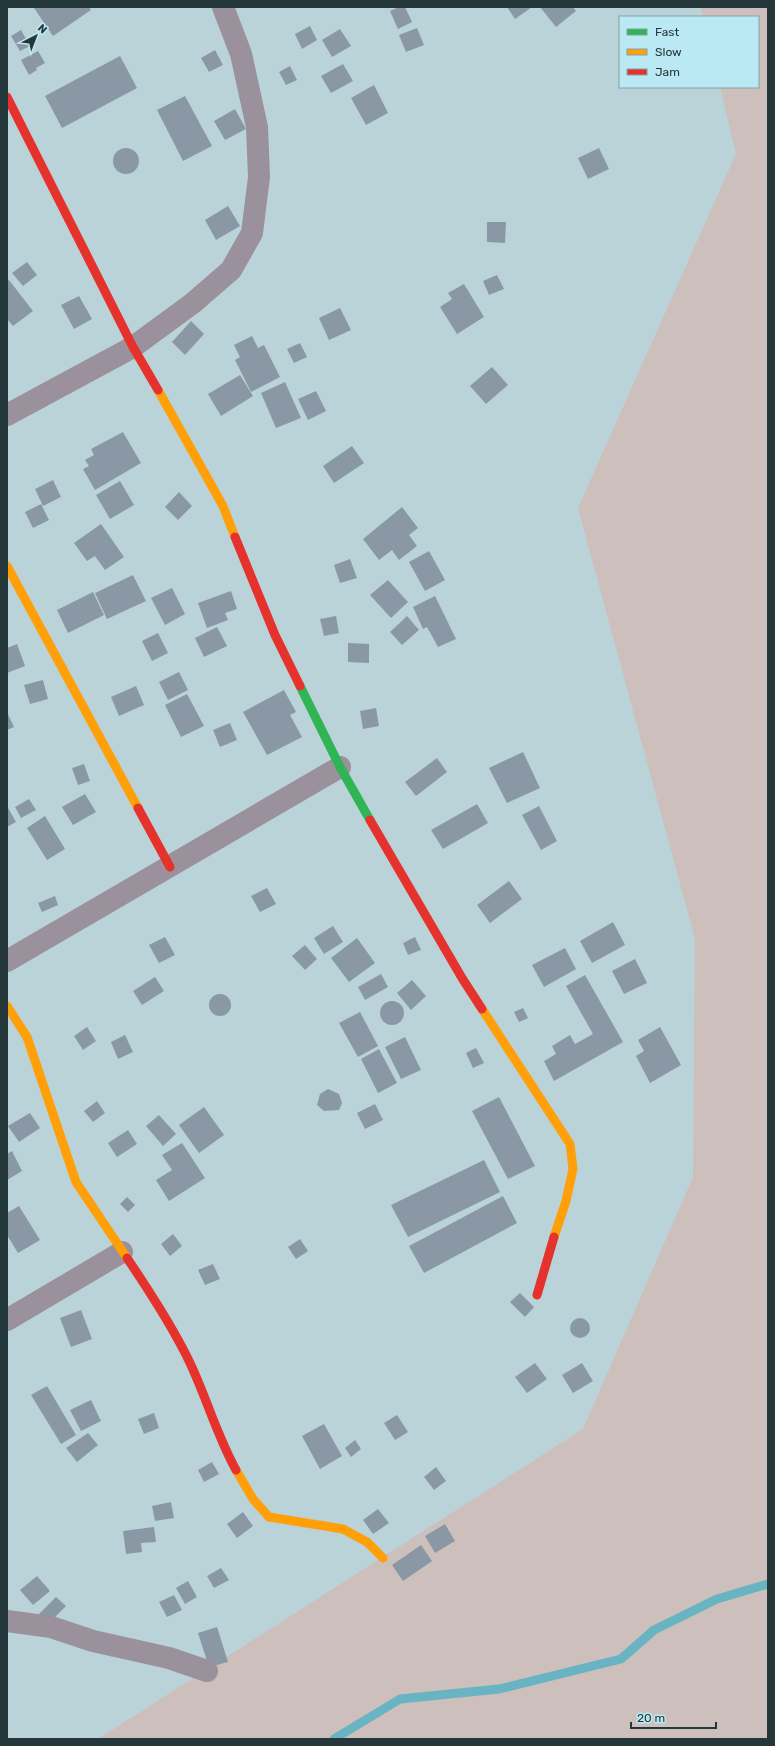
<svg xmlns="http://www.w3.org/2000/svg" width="775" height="1746" viewBox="0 0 775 1746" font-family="Rubik,sans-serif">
<rect width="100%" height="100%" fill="#bad3d9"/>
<polygon fill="#cdbfbb" points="701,7 768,7 768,1739 98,1739 583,1429 693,1177 695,939 578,508 736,154 720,87 758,87 758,17 703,17"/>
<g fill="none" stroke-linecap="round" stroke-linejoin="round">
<polyline stroke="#69b4c3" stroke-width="9" points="334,1739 400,1699 499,1689 621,1659 654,1630 717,1599 768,1584"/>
</g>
<g fill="#8a98a6">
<polygon points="36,7 89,7 91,10 53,36 34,8"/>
<polygon points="399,7 405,7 412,22 398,29 390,11"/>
<polygon points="507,7 532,7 515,19"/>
<polygon points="540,7 573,7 576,11 556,27"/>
<polygon points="310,26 317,40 302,49 295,34"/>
<polygon points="417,28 424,45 406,52 399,35"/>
<polygon points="340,29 351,46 332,57 322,40"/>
<polygon points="21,30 30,46 20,51 11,36"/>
<polygon points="215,50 223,65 209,72 201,58"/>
<polygon points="38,51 45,63 36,68 37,70 29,75 21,60"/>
<polygon points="120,56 137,88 62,128 45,96"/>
<polygon points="343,64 353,81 331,93 321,76"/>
<polygon points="290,66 297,80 286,85 279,72"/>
<polygon points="374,85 388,113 366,125 351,98"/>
<polygon points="185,96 212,146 183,161 157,110"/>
<polygon points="235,109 246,129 225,140 214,121"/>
<polygon points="599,148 609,169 588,179 578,158"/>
<circle cx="126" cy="161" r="13"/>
<polygon points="228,206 240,226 216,240 205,220"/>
<polygon points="487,222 506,222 505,243 487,242"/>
<polygon points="27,262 37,275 23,286 12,273"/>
<polygon points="497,275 504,289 489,295 483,281"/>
<polygon points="9,280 33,311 13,326 7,319 7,281"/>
<polygon points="464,284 484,317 457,334 440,307 452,299 448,293"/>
<polygon points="79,296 92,319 74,329 61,305"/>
<polygon points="340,308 351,330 329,340 319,318"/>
<polygon points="191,321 204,334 185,355 172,342"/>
<polygon points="252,336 258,348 264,345 280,377 251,392 235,360 240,357 234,345"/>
<polygon points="300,343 307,357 294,363 287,349"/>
<polygon points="492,367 508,385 486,404 470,386"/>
<polygon points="240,375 253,396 221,416 208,394"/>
<polygon points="285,382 301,418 276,428 261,393"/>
<polygon points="316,391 326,411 308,420 298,399"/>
<polygon points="123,432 141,463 95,490 83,469 89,466 85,460 94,455 91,449"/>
<polygon points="352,446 364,463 334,483 323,466"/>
<polygon points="53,480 61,497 43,506 35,489"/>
<polygon points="120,481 134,505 110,519 96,495"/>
<polygon points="179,492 192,506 178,520 165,507"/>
<polygon points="41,504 49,520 33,528 25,512"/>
<polygon points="402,507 418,528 409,535 417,546 399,560 392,550 379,560 363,539"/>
<polygon points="101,524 124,557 105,570 95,556 87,561 74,543"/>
<polygon points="429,551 445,580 425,591 409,562"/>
<polygon points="350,559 357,578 340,583 334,565"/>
<polygon points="133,575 146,601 107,619 95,593"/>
<polygon points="388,580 408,602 391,618 370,595"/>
<polygon points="172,588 185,614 165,625 151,598"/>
<polygon points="231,591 237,609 225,613 228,620 207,628 198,603"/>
<polygon points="93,592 104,615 68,633 57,610"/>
<polygon points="435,596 456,639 438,647 427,627 423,629 413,607"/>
<polygon points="336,616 339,633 324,636 320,619"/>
<polygon points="407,616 419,630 402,645 390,632"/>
<polygon points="217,627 227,646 204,657 195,638"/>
<polygon points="158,633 168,653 152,661 142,641"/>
<polygon points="348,643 369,644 369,663 348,662"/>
<polygon points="17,644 25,666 7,673 7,648"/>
<polygon points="179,672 188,690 168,700 159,682"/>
<polygon points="43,680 48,699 30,704 24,685"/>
<polygon points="136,686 144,705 119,716 111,697"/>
<polygon points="284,690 296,712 290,715 302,737 267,755 243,712"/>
<polygon points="187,694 204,726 181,737 165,705"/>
<polygon points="376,708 379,726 363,729 360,711"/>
<polygon points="7,712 14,727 7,730"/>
<polygon points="230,723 237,740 220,747 213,730"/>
<polygon points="523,752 540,788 507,803 489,768"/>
<polygon points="437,758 447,772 416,796 405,782"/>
<polygon points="84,764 90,781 78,785 72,768"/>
<polygon points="85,794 96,812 73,825 62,807"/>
<polygon points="29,799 36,810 21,818 15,807"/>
<polygon points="477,804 488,823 443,849 431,830"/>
<polygon points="7,806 16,822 7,827"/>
<polygon points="539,806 557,841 541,850 522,815"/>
<polygon points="45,816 65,849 47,860 27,828"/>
<polygon points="509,881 522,899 490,923 477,905"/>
<polygon points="267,888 276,904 260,912 251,896"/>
<polygon points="55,896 58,905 42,912 38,903"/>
<polygon points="613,922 625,945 592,963 580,941"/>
<polygon points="333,926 343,942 324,954 314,938"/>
<polygon points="165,937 175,955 159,963 149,945"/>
<polygon points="415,937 421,950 408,955 403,943"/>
<polygon points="357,938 375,963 349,982 331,958"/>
<polygon points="305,945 317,959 305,970 292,956"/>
<polygon points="565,948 576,969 544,987 532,965"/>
<polygon points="635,959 647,983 624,994 612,971"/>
<polygon points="381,974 388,987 365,1000 358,987"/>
<polygon points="585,975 623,1042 554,1081 544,1061 556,1054 552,1046 570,1035 575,1044 593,1034 566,986"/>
<polygon points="155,977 164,991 142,1005 133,991"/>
<polygon points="412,980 426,996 411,1010 397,993"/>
<circle cx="220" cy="1005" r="11"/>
<circle cx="392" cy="1013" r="12"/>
<polygon points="523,1008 528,1018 519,1022 514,1012"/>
<polygon points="360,1012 378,1046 358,1057 339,1023"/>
<polygon points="87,1027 96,1041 83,1050 74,1036"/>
<polygon points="660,1027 681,1065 650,1083 636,1056 644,1051 638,1040"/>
<polygon points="125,1035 133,1052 118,1059 111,1042"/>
<polygon points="405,1037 421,1070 401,1079 385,1047"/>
<polygon points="476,1048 484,1063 473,1068 466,1053"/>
<polygon points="379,1049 397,1083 378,1093 361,1059"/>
<polygon points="328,1089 339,1094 342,1103 339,1110 324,1111 317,1105 320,1094"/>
<polygon points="499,1097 535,1166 508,1179 472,1111"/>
<polygon points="97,1101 105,1113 93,1122 84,1111"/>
<polygon points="375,1104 383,1120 365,1129 357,1113"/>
<polygon points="204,1107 224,1135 199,1153 179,1125"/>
<polygon points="30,1113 40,1128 19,1142 8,1126"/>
<polygon points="159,1115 176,1134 163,1146 146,1126"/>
<polygon points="128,1130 137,1144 117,1157 108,1143"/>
<polygon points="182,1143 205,1178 169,1201 156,1180 172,1170 162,1155"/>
<polygon points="12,1151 22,1171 7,1180 7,1154"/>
<polygon points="484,1160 500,1192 408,1237 391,1205"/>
<polygon points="503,1196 517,1223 424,1273 409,1246"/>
<polygon points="127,1197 135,1205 128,1212 120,1204"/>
<polygon points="19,1206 40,1240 18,1253 7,1235 7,1213"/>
<polygon points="173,1234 182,1246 170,1256 161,1244"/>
<polygon points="300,1239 308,1251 296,1259 288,1247"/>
<polygon points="213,1264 220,1279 205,1285 198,1270"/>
<polygon points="520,1293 534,1307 525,1317 510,1302"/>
<polygon points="81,1310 92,1339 71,1347 60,1318"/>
<circle cx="580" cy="1328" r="10"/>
<polygon points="535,1363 547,1379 527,1393 515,1377"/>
<polygon points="582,1363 593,1381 573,1393 562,1375"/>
<polygon points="47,1386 76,1435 61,1444 31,1395"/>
<polygon points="91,1400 101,1421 81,1431 70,1410"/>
<polygon points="154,1413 159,1428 144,1434 138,1419"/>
<polygon points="397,1415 408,1432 395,1440 384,1423"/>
<polygon points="324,1424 342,1456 320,1469 302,1436"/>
<polygon points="88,1433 98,1445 77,1462 66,1448"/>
<polygon points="355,1440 361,1449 351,1457 345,1448"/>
<polygon points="212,1462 219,1474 204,1482 198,1470"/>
<polygon points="436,1467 446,1481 434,1490 424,1477"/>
<polygon points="171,1502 174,1518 155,1521 152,1506"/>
<polygon points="378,1509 389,1523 373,1534 363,1520"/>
<polygon points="243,1512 253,1526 237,1538 227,1524"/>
<polygon points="445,1524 455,1541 435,1553 425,1536"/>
<polygon points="154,1527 156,1542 141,1543 142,1552 126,1554 123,1531"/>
<polygon points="421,1545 432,1561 403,1581 392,1565"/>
<polygon points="221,1568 229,1580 214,1588 207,1576"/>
<polygon points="37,1576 50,1591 33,1605 20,1590"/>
<polygon points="188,1581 197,1597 185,1604 176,1588"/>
<polygon points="174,1595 182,1610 167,1617 159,1602"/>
<polygon points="56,1597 66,1606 48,1624 38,1615"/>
<polygon points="217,1627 228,1662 209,1667 198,1633"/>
</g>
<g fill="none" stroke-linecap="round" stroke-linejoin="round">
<g stroke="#9a919c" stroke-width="22">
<polyline points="7,415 133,347 193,303 231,270 252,233 259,177 257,127 241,54 223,7"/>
<polyline points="7,961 340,767"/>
<polyline points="7,1320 122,1252"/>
<polyline points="7,1621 51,1627 93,1641 169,1658 207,1671"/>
</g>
<polyline stroke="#30b455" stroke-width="9" points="300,686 340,767 370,820"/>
<g stroke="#ff9f0a" stroke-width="9">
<polyline points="158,390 223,506 235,537"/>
<polyline points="7,566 138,808"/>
<polyline points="7,1006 27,1037 76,1182 127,1258"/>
<polyline points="482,1009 570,1144 573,1169 566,1201 554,1237"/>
<polyline points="236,1470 253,1499 269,1517 343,1529 367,1542 383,1558"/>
</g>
<g stroke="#e5322d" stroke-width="9">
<polyline points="7,97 133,347 158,390"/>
<polyline points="235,537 275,635 300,686"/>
<polyline points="138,808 170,867"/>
<polyline points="370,820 462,978 482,1009"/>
<path d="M127 1258C150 1292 173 1327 190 1363 207 1399 217 1436 236 1470"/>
<polyline points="537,1295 554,1237"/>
</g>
</g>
<rect width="775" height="1746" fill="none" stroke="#24373b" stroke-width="16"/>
<rect x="619" y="16" width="140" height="72" fill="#bae9f3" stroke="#7ea2a9"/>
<rect x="627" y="29" width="20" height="6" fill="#30b455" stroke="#7ea2a9"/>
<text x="655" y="36" font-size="12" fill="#24373b">Fast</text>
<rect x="627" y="49" width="20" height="6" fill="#ff9f0a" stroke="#7ea2a9"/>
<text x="655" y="56" font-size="12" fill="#24373b">Slow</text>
<rect x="627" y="69" width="20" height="6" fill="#e5322d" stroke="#7ea2a9"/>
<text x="655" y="76" font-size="12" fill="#24373b">Jam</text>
<g transform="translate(36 36) rotate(42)" stroke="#bae9f3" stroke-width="3" paint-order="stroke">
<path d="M0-3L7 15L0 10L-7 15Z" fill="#24373b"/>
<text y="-6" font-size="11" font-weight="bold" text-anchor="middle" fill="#24373b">N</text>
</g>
<path d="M631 1722v6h85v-6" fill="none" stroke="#24373b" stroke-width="2"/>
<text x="637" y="1722" font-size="12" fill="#24373b" stroke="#bae9f3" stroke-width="3" paint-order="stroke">20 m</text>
</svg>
